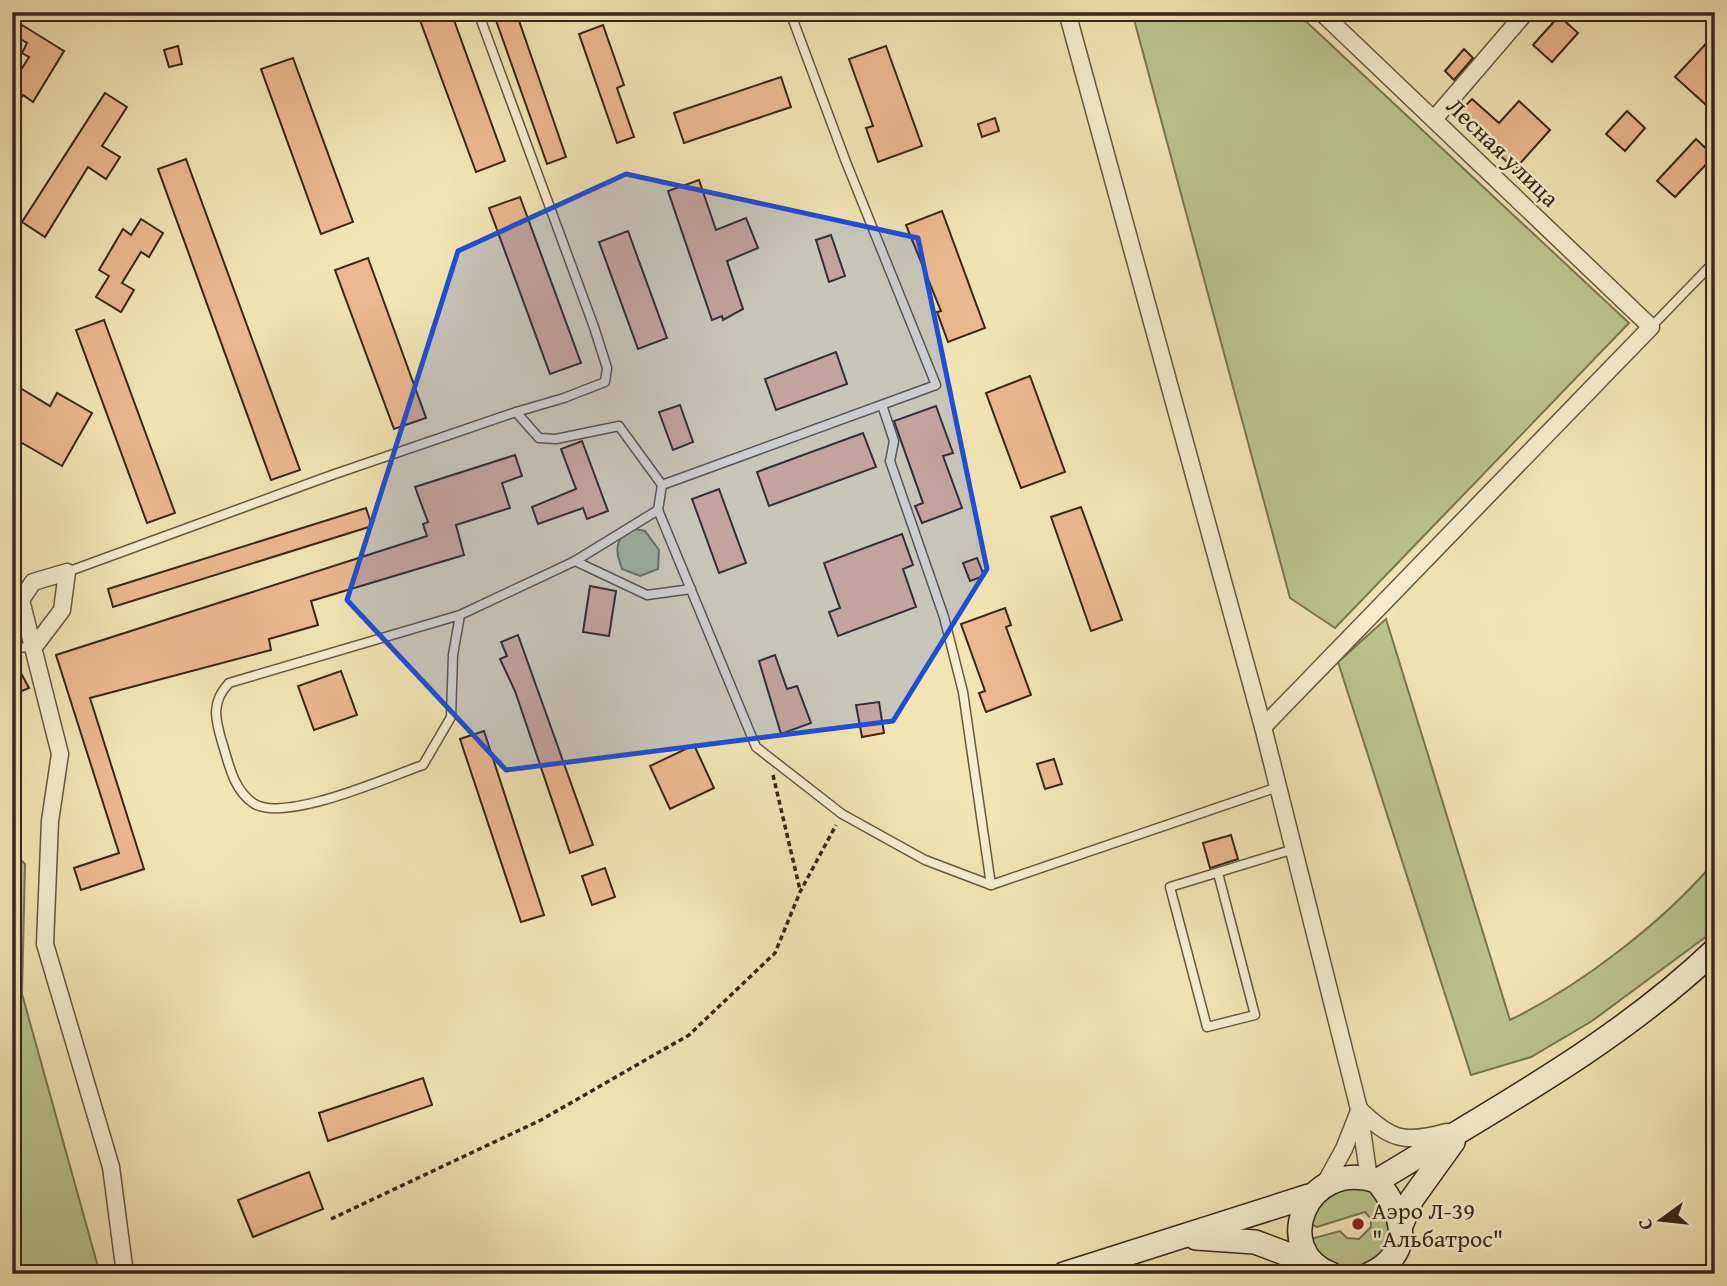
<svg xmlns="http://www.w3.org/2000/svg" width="1727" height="1286" viewBox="0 0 1727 1286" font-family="'Gentium Book Plus',serif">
<rect width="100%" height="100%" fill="#f3e4b3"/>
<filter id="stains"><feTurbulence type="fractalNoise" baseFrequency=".00286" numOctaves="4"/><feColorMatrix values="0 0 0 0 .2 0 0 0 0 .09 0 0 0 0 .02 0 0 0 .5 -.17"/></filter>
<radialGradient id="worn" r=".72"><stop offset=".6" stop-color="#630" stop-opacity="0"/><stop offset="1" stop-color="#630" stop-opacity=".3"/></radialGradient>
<g fill="#bbc48c" stroke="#7a7552" stroke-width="2">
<polygon points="1132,12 1296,12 1629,323 1335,628 1290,598"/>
<path d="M634 529 645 531 659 550 658 569 640 576 622 569C615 551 614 536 634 529Z"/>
<path d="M1386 619 1510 1020C1580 986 1665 921 1715 861V930L1592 1021 1531 1057 1471 1075 1338 662Z"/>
<polygon points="12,852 25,864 22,994 100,1274 12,1274"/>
<path d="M1371 1188 1395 1221C1393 1229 1392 1241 1387 1248 1375 1268 1344 1279 1323 1263 1318 1259 1314 1250 1310 1245L1314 1238 1340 1231 1347 1238 1359 1239 1371 1227V1219L1365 1212 1317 1227 1307 1223 1328 1189Z"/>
</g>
<g fill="#ecb88f" stroke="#392618" stroke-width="2">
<polygon points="417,12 451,12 505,161 476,172"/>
<polygon points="493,12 516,12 566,157 547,164"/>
<polygon points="1559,16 1578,33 1552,62 1533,45"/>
<polygon points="22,25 64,51 33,102 23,95 12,112 12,84 29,57 22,53 27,43 15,36"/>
<polygon points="603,25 624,85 617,88 634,137 617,143 579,34"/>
<polygon points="1715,34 1715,113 1675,77"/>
<polygon points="178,46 182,64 169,67 164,50"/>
<polygon points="886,46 922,146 878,162 866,128 873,126 849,59"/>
<polygon points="1464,49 1473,58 1454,80 1445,71"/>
<polygon points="293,58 353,222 321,234 261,69"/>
<polygon points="781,77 791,107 684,143 674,113"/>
<polygon points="105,93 127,107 102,146 120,157 106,179 88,167 45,237 22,222"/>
<polygon points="1472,99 1499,123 1519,101 1550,130 1515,169 1483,140 1487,136 1460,111"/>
<polygon points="1627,111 1645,128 1625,151 1606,134"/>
<polygon points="995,118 999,131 982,137 978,124"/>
<polygon points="1696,139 1714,156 1675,197 1657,181"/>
<polygon points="186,159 300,470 271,480 158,169"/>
<polygon points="699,180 716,230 746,218 758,248 727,261 743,309 723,320 722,316 712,320 668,191"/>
<polygon points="520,197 581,363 550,374 489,208"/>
<polygon points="942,211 985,328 948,342 937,312 941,311 906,225"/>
<polygon points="141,219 163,233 149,257 141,252 122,283 134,290 121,312 96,297 109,276 99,270 123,229 131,235"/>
<polygon points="628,231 667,338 638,349 599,242"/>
<polygon points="831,235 845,276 829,282 816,240"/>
<polygon points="368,258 426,418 394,429 335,270"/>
<polygon points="104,320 175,513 147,523 76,330"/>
<polygon points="836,352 847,384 776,410 765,379"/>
<polygon points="1030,376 1065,472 1021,488 986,393"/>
<polygon points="12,383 50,406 57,393 92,413 62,466 22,443 12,459"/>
<polygon points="680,405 693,442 673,450 659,412"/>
<polygon points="936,406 953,453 943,456 962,508 922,523 915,506 923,503 894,421"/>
<polygon points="863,433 876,467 769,506 757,472"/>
<polygon points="582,441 608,511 587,519 583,508 538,524 532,507 576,489 561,449"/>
<polygon points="515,455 522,476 502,483 510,508 456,525 464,555 311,601 318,625 269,639 271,650 90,698 144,869 81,890 74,868 119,853 56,655 427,536 423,524 428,522 415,487"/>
<polygon points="719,489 746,563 719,573 692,499"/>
<polygon points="1081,507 1122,620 1091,631 1051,517"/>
<polygon points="366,508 372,526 113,607 108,589"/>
<polygon points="902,534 913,565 903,569 916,607 838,636 829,612 840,608 824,563"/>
<polygon points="977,558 984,576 970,581 963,563"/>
<polygon points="590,586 616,591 609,636 583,632"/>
<polygon points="1005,608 1011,625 1006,627 1031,695 986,712 979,693 985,691 961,624"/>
<polygon points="518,635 593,845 570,853 515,691 500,659 507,656 501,642"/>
<polygon points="775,655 787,689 797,686 811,723 781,734 759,661"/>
<polygon points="341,671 357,715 314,730 298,686"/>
<polygon points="22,675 29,688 12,695 12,679"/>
<polygon points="879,702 884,733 862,737 856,705"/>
<polygon points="484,731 544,915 521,922 460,739"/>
<polygon points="694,745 714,788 670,809 650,766"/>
<polygon points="1054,759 1062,784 1045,789 1037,764"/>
<polygon points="1231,835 1238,859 1210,868 1203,843"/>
<polygon points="605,868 615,897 592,905 582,876"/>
<polygon points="423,1078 432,1105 328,1141 319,1113"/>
<polygon points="309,1172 323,1209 253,1237 238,1200"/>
</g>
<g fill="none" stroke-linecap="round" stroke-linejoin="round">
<defs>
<g id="lane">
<polyline points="12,27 21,12"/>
<polyline points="1651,327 1715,261"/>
<polyline points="882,405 894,441 890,461 944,617 963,692 991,885 1278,787"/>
<polyline points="516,412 539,438 556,439 619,426 662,485 936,385 846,162 790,12"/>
<polyline points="662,485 658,510 756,747 842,814 925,860 991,885"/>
<polyline points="575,561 647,595 691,589"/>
<polyline points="67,572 332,475 516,412 564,398 605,382 607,368 594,327 478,12"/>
<path d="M460 615 453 655 451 717 423 765C388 777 284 824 253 803 233 789 229 764 222 742 215 719 211 702 229 683L460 615 575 561 658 510"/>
<polyline points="12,648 34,647"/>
<polyline points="1218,873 1255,1015 1207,1027 1170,887 1294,849"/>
</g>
<g id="street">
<polyline points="1067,12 1263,727 1359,1109 1369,1179"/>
<polyline points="1435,118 1526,12"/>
<polyline points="34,647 62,610 67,572 33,582 21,600 60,754 50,821 45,944 111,1167 125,1274"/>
<polyline points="1263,727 1651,327 1321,12"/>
<path d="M1359 1109C1391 1140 1404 1144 1447 1132"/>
<polyline points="1324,1185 1344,1149 1359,1111"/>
</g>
<g id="secondary">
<path d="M1377 1181C1493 1110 1615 1045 1715 950"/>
<polyline points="1402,1223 1412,1199 1453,1142"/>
<polyline points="1196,1238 1255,1242 1311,1263"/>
<polyline points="1064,1274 1309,1196"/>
<path d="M1331 1274C1271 1252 1304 1158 1377 1181 1403 1213 1416 1252 1370 1274"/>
</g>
</defs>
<use href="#lane" stroke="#68563f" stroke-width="11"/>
<use href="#street" stroke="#68563f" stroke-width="19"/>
<use href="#secondary" stroke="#392618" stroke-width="26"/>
<g stroke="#392618" stroke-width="3.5" stroke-dasharray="5 3.5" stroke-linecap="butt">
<polyline points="773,775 800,890"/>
<polyline points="331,1219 541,1120 689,1035 775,953 800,892 836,825"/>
</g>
<use href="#lane" stroke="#f7edce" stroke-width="8"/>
<use href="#street" stroke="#f7edce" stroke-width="16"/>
<use href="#secondary" stroke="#f7edce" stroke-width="23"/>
</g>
<path fill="#1d4ed8" fill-opacity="0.2" stroke="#1d4ed8" stroke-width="5" stroke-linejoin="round" d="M626 174 918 238 987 569 893 721 506 770 347 600 458 251Z"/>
<circle fill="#8f2418" stroke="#f7edce" stroke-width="2.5" cx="1358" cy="1224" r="7"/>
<g text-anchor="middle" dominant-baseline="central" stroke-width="5" stroke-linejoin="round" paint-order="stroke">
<g font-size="24" fill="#392618" stroke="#f7edce">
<text transform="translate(1503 152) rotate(44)">Лесная улица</text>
</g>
<g font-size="24" fill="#392618" stroke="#f7edce" text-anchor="start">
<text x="1372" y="1210">Аэро Л-39<tspan x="1372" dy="28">"Альбатрос"</tspan></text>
</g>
</g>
<rect width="1727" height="1286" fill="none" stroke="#f3e4b3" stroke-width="42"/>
<rect x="14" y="14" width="1699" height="1258" fill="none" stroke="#392618" stroke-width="3.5"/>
<rect x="21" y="21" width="1685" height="1244" fill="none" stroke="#392618" stroke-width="2"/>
<g transform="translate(1661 1220) rotate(255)" stroke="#f7edce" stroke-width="5" paint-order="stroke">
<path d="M0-5L12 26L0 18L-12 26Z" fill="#392618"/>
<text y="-10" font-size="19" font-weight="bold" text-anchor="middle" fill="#392618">С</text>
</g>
<rect width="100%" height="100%" filter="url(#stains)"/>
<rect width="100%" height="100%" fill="url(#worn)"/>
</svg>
